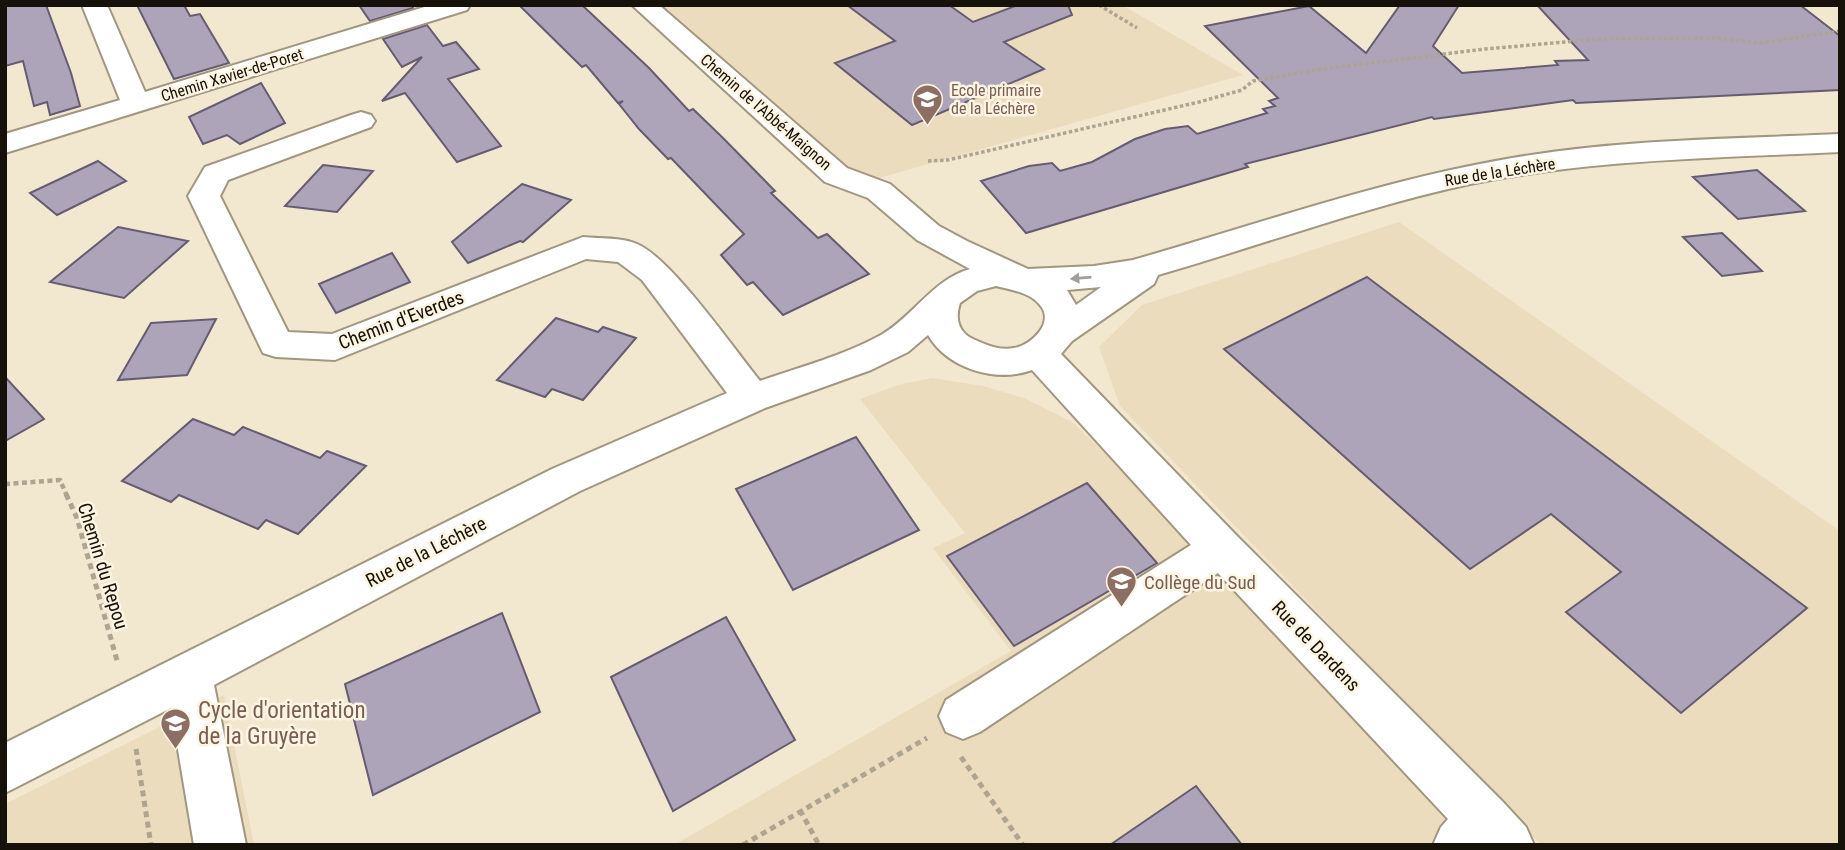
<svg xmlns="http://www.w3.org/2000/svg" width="1845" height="850" viewBox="0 0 1845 850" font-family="'Roboto Condensed',sans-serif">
<rect width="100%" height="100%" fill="#f2e7cf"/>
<g fill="#ebdcbd">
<polygon points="654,5 1122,5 1243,75 872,180 849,176"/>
<polygon points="1399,222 1840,531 1840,845 1541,845 1120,406 1099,347 1142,305"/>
<polygon points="932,378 983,386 1024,398 1072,422 1225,567 1476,845 674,845 1011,651 933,548 965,533 860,399 898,385"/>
<polygon points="224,695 254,845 5,845 5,804"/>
</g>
<g fill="#aea4ba" stroke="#665c71" stroke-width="2">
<polygon points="5,5 46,5 71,73 80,106 50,115 47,102 34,106 23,61 5,66"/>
<polygon points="137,5 184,5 190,16 200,14 229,63 174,79"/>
<polygon points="359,5 411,5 413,8 370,21"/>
<polygon points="519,5 582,5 649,68 689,111 693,109 723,138 775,191 771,193 818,238 827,234 869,274 783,315 753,282 747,285 721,255 744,234 671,158 668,159 639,129 619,104 623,101 618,103 586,65 582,67"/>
<polygon points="847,5 949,5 973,22 1018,5 1068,5 1072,15 1004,42 1044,69 912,125 835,63 895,41"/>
<polygon points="1400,5 1459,5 1433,46 1462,73 1558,65 1555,61 1588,60 1537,5 1800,5 1840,36 1840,90 1576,103 1573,100 1434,119 1432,117 1245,164 1248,167 1026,233 981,181 1029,166 1052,163 1060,171 1092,162 1135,139 1165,129 1188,126 1197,134 1267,113 1263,109 1275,106 1269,101 1278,98 1205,26 1309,6 1366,53"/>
<polygon points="427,25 443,46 456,42 479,69 448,79 501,146 457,162 405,93 382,101 422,57 402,67 383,39"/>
<polygon points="261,83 285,123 240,144 227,135 203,144 189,117"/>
<polygon points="98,161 126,181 57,215 30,193"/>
<polygon points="323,165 373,171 337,212 285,206"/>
<polygon points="1757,170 1805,211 1738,219 1693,177"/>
<polygon points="522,184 571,200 523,242 520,241 468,263 452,242"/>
<polygon points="118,227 188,241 124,298 50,282"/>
<polygon points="1722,233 1762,271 1722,276 1683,237"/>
<polygon points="392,253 410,282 336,313 319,284"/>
<polygon points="1367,277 1604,455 1807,608 1681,713 1566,612 1621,572 1551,514 1470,569 1224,349"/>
<polygon points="556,318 598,332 603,327 636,338 583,400 552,389 545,397 497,380"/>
<polygon points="216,319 187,375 118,380 151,323"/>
<polygon points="5,377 44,419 5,441"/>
<polygon points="193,419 234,435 243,427 320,458 327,451 366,466 298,534 266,520 258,529 179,495 171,502 122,481"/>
<polygon points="856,437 919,530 793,590 736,489"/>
<polygon points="1087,483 1157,563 1014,646 947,556"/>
<polygon points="502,613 540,712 373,795 345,684"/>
<polygon points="726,617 795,740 673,811 611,677"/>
<polygon points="1196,786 1242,845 1110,845"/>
</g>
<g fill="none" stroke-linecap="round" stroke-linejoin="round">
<defs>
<g id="minor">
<polygon points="82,5 107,5 145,92 431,5 470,5 467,10 5,153 5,134 120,100"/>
<path d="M632 5H659L847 168 890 184 939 226 967 241 1028 269 1094 266 1133 260C1259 224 1382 180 1512 158 1620 139 1731 139 1840 134V152C1716 158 1591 159 1470 184 1364 207 1262 245 1158 275L1154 284 1072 341 1061 354 1236 535 1503 802 1526 827 1534 845H1433L1441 827 1448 819 1218 573 980 732 963 739 946 732 939 716 946 700 1191 545 1032 370C996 383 948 369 928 335L908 352 871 370 765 408 580 491 214 685 246 845H194L171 708 5 793V743L552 469 727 393 642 280 618 262 586 259 335 360 276 357 263 353 188 196 205 167 351 115 361 112 371 115 375 121 371 127 228 180 220 196 288 332 332 334 583 237C600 239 621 237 637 244 671 258 734 349 760 381 800 367 843 356 881 335 914 316 932 280 970 269L917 240 868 198 825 182ZM996 286C1011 290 1030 292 1040 305 1055 322 1032 345 1014 348 1000 351 986 345 973 339 958 332 955 318 960 303L977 291ZM1101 287 1076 305 1067 290Z"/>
</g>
</defs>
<use href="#minor" stroke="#a19680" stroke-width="4"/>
<g stroke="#ada591" stroke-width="3.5" stroke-dasharray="3.5 2.5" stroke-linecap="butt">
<polyline points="1099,5 1137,28"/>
<polyline points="928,161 948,160 1199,102 1242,90 1253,81 1322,69 1485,49 1599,39 1714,38 1760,43 1840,31"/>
</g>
<polyline stroke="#ada591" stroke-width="4.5" stroke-dasharray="5 3.5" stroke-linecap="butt" points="5,484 60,480 67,496"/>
<g stroke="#ada591" stroke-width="5" stroke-dasharray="6 4.5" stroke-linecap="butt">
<polyline points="66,494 77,518 118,664"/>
<polyline points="136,749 151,845"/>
<polyline points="961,757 1023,845"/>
<polyline points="800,810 819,845"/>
<polyline points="743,845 927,738"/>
</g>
<use href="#minor" fill="#fff" fill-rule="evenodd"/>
</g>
<defs><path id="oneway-solid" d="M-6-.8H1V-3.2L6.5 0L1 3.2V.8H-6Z" transform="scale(1.75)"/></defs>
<use fill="#a2a09d" href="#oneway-solid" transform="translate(1081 278) rotate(175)"/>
<defs>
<symbol id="school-pin" viewBox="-11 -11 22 30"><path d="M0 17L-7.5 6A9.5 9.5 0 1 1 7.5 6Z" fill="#8d6e63" stroke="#fdf4e1"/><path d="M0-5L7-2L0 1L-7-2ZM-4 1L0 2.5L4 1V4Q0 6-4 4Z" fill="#fff"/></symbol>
</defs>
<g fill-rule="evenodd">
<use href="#school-pin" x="910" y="82" width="35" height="47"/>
<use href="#school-pin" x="1104" y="564" width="35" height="47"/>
<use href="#school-pin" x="158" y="706" width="35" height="47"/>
</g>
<g text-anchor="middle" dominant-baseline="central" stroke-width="5" stroke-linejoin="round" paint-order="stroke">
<g font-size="16" fill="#161209" stroke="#fdf4e1">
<text transform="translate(232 75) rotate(-17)">Chemin Xavier-de-Poret</text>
<text transform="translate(766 112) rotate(41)">Chemin de l'Abbé-Maignon</text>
<text transform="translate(1500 172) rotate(-9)">Rue de la Léchère</text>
</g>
<g font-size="16" fill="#785e54" stroke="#fdf4e1" text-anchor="start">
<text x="951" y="90">Ecole primaire<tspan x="951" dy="18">de la Léchère</tspan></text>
</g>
<g font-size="19" fill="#161209" stroke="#fdf4e1">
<text transform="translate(401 320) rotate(-21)">Chemin d'Everdes</text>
<text transform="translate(426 552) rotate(-27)">Rue de la Léchère</text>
<text transform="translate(103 566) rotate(73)">Chemin du Repou</text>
<text transform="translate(1316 646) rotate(46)">Rue de Dardens</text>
</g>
<g font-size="19" fill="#785e54" stroke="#fdf4e1" text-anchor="start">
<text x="1144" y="582">Collège du Sud</text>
</g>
<g font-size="23" fill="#785e54" stroke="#fdf4e1" text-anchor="start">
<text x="198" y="710">Cycle d'orientation<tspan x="198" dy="26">de la Gruyère</tspan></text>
</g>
</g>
<rect width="1845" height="850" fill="none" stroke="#161209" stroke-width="14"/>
</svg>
